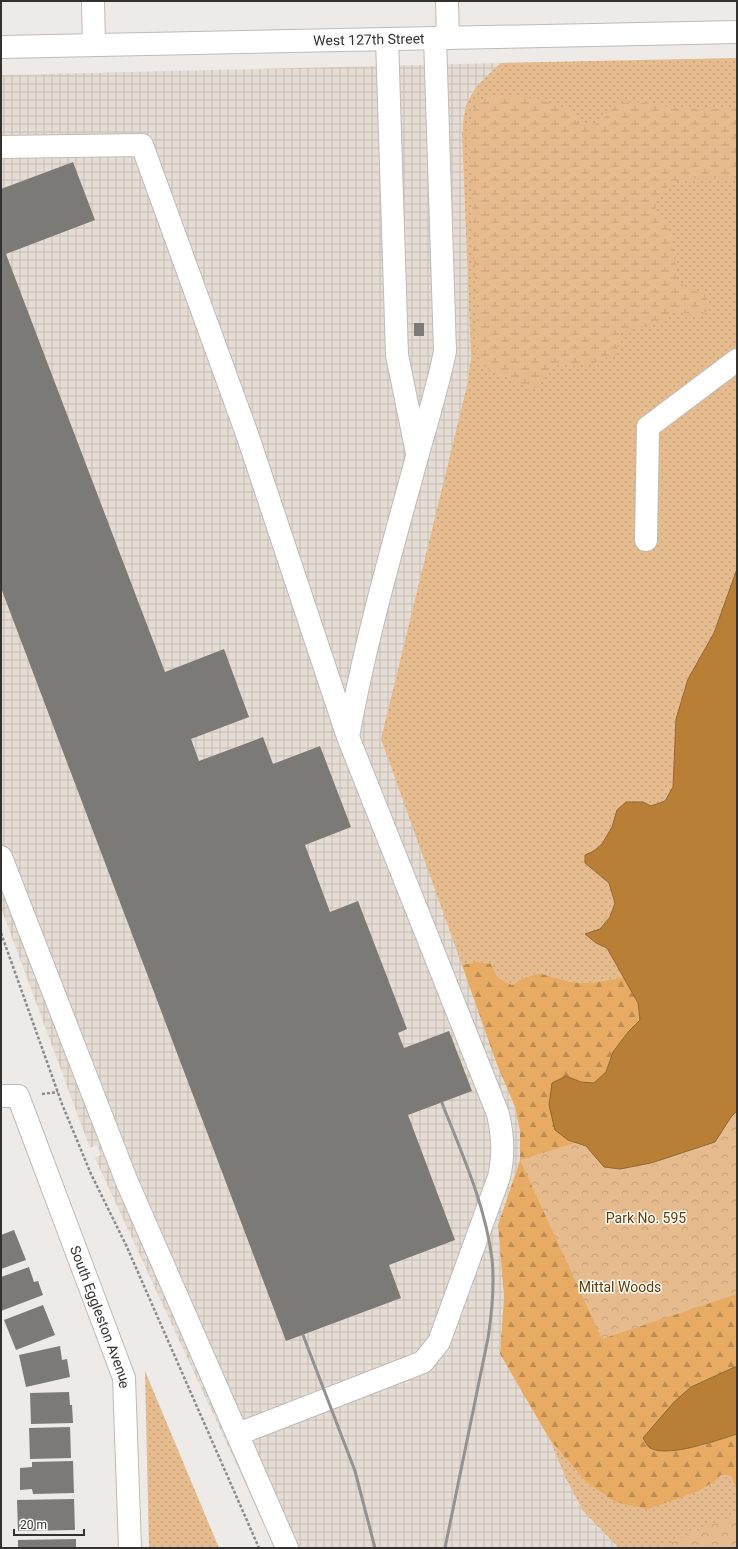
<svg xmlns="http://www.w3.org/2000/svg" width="738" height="1549" viewBox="0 0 738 1549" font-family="Roboto,sans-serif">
<defs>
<pattern id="industrial-grid" width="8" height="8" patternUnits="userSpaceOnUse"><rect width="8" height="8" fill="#e5ddd4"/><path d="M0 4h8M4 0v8" fill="none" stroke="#c5beb6"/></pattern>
<pattern id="grass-dots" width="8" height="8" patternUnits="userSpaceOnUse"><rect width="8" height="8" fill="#e6bb8d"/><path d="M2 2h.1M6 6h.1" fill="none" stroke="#c6a17a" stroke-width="1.8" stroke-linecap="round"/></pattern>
<pattern id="forest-firs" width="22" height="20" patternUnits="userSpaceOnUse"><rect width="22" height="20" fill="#e7ab63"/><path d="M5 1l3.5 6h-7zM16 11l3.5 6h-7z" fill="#bc8c52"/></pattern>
<pattern id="wetland-marsh" width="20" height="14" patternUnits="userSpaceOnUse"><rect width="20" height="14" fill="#e6bb8d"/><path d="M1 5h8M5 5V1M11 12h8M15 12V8" fill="none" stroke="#c6a17a"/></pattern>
<pattern id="park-crowns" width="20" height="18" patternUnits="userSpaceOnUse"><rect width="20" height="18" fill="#e6bb8d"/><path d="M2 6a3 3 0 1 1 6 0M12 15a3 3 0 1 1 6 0" fill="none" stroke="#c6a17a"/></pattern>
</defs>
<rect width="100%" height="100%" fill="#edeae7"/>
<polygon fill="url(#industrial-grid)" points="501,63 485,78 472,93 465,110 462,135 471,358 466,390 440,899 496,1062 515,1107 520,1131 520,1160 498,1225 504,1297 500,1354 550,1440 565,1477 583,1511 619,1548 275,1548 95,1158 101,1155 97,1145 90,1148 1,908 1,75"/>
<g fill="url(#grass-dots)">
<path d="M737 58V569L714 633 688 679 676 719 673 787 665 801 651 806 643 802 617 810 612 827 602 844 585 863 609 883 615 903 610 917 600 929 585 934 596 943 607 948 624 977 590 983 571 982 539 973 521 979 512 985 497 977 475 962 462 965 381 739 466 390 471 358 462 135C463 127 463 118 465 110 470 90 486 77 501 63Z"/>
<polygon points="145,1371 219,1548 149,1548"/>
<polygon points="550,1440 587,1483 615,1502 714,1482 721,1475 731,1476 737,1492 737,1548 619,1548 583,1511 565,1477"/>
</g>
<polygon fill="url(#forest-firs)" points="475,962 491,964 497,977 512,985 521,979 539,973 571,982 590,983 624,977 638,1003 640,1020 628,1032 613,1052 606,1072 594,1083 581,1082 566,1076 553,1083 737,1111 737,1366 691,1387 643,1438 700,1446 737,1434 737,1492 731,1476 721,1475 714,1482 696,1492 648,1509 615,1502 587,1483 550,1440 500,1354 504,1297 498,1225 520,1160 520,1131 515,1107 496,1062 462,965"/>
<path fill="url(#wetland-marsh)" d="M491 97H524L558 105 573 111 578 123C605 133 606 106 623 103 645 100 663 107 684 109 702 110 720 109 737 108V179C722 179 689 177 675 182 663 186 655 202 655 214L664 218 670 233 678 281 689 289 705 295 709 303 708 310 699 316 681 312 667 314 660 322 621 332 616 354 596 362 578 366 564 364 552 367 544 374 543 385 531 388 484 367 477 355V332L469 126 473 109 478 101Z"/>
<g fill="url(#park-crowns)">
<polygon points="737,1093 737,1294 602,1339 520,1160"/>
<polygon points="737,1514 737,1548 658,1548"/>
</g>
<g fill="#b97f36" stroke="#906834">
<polygon points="737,569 737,1111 731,1117 715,1142 651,1163 620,1169 604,1167 586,1146 568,1140 555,1130 549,1105 552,1083 566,1076 581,1082 594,1083 606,1072 613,1052 628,1032 640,1020 638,1003 607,948 596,943 585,934 600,929 610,917 615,903 609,883 585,863 585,855 594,851 602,844 612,827 617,810 626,802 643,802 651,806 665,801 673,787 676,719 688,679 714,633"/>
<path d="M737 1366V1434C718 1440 668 1458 650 1448 647 1446 645 1441 643 1438L674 1402 691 1387Z"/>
</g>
<g fill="#7c7a77">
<polygon points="73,162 95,220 6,254 165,672 224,649 249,717 191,739 199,761 263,737 273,764 320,746 351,827 305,845 330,912 358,901 407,1029 398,1033 404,1048 449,1031 472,1091 408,1115 455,1240 389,1265 401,1298 286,1341 1,588 1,189"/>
<rect x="414" y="323" width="10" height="13"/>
<polygon points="14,1230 26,1260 1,1269 1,1235"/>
<polygon points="29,1267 34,1282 38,1281 43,1295 1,1311 1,1277"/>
<polygon points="43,1305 55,1335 16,1350 4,1320"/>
<polygon points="60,1346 62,1360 67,1359 70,1377 26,1387 19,1355"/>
<polygon points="69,1392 70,1405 72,1405 73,1423 31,1424 30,1393"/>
<polygon points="70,1427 71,1458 30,1459 29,1428"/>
<polygon points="73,1461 74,1493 33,1494 32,1489 20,1490 20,1468 32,1467 32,1462"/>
<polygon points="74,1499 75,1530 18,1531 17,1500"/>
<polygon points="76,1539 76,1548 18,1548 18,1540"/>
</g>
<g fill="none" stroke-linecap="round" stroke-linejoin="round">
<defs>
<g id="minor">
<polyline points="93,1 94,45"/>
<polyline points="447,1 448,37"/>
<polyline points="387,39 397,355 417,453"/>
<polyline points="1,147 142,145 247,434 347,734"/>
<polyline points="646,540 648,427 737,360"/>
<polyline points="1,857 127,1182 287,1548"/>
<path id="s1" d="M1 1096H18L124 1378 130 1548"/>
<path d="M238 1434 423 1362 439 1342 499 1177C504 1154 503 1137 498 1114L348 737C365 642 392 549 417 457 427 421 438 387 445 351L435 38"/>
</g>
<g id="major">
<path id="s2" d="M1 47 737 32"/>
</g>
</defs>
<use href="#minor" stroke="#bebbb8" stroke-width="24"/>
<use href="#major" stroke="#bebbb8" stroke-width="24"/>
<g stroke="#8d8b89" stroke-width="2.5" stroke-dasharray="3 2" stroke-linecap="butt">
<polyline points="1,933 62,1104 91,1174 126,1245 259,1548"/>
<polyline points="42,1094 58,1092"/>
</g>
<use href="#minor" stroke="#fff" stroke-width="22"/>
<use href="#major" stroke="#fff" stroke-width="22"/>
<g stroke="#949290" stroke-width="3">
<path d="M442 1103C462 1154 485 1204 492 1259 495 1286 492 1312 488 1338L445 1548"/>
<polyline points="303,1335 355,1471 375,1548"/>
</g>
</g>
<g text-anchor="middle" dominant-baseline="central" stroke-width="3" stroke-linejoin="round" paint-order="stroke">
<g font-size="14" fill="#323130" stroke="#fff">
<text stroke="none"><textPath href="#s2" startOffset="368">West 127th Street</textPath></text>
<text stroke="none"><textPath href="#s1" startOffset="253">South Eggleston Avenue</textPath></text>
</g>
<g font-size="14" fill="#613a00" stroke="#fff">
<text x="646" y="1218">Park No. 595</text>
<text x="620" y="1287">Mittal Woods</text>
</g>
</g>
<rect width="738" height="1549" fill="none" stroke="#323130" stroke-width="4"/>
<path d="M14 1529v6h70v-6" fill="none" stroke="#323130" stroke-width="2"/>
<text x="20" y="1529" font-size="12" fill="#323130" stroke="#ffffff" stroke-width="3" paint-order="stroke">20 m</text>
</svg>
